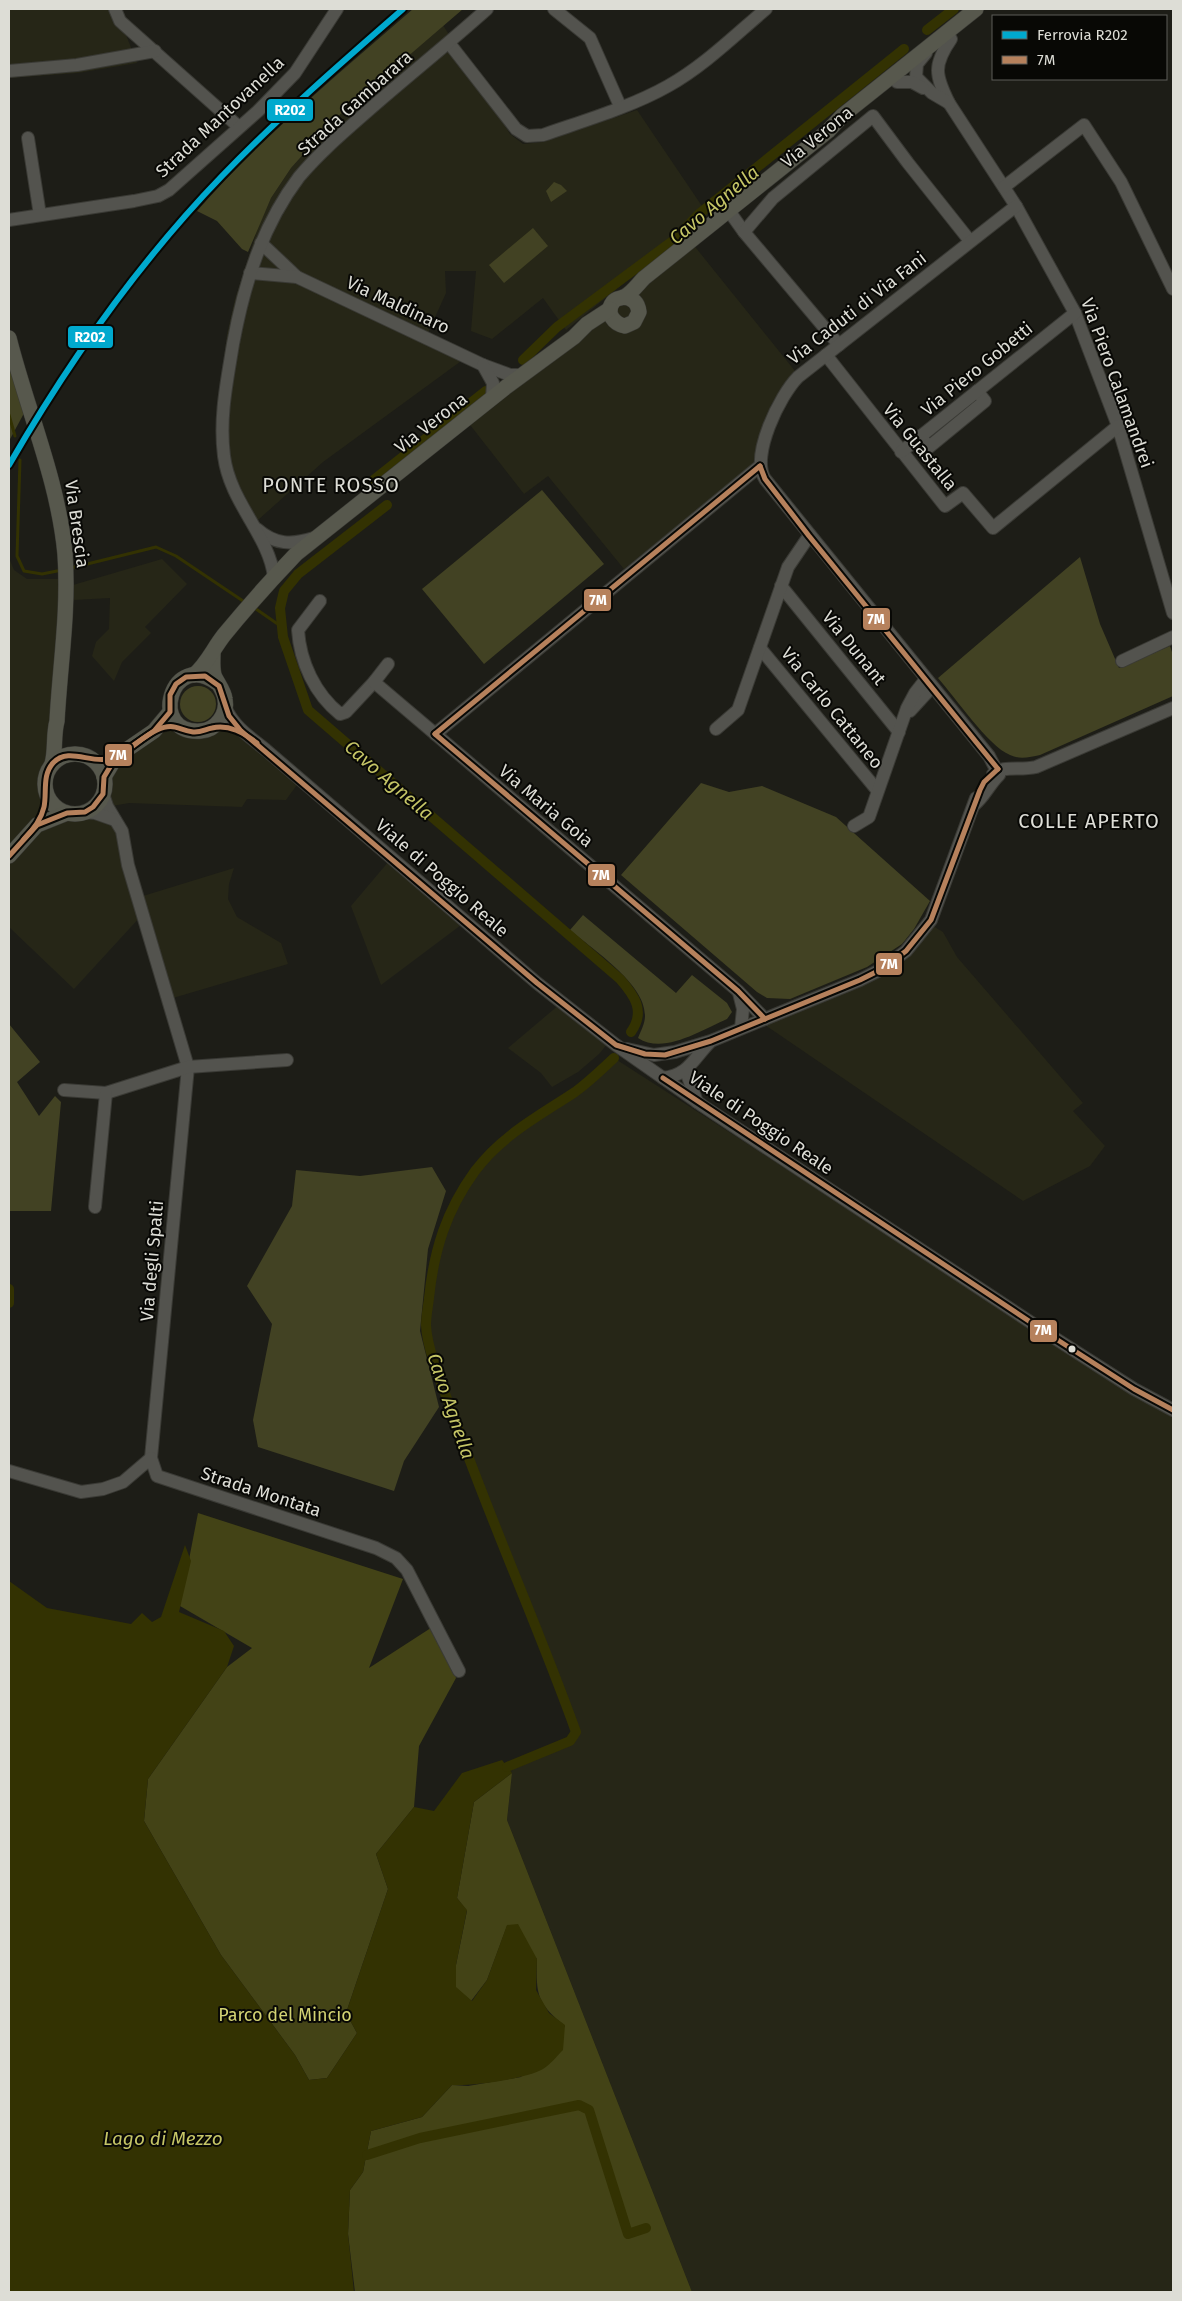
<svg xmlns="http://www.w3.org/2000/svg" width="1182" height="2301" viewBox="0 0 1182 2301" font-family="'Fira Sans',sans-serif">
<rect width="100%" height="100%" fill="#1d1d17"/>
<g fill="#262617">
<polygon points="9,9 116,9 137,63 78,73 9,78"/>
<polygon points="443,25 510,134 523,144 543,142 637,110 708,215 566,330 543,298 492,339 471,331 476,271 445,271 446,293 426,337 468,356 323,462 249,528 228,493 220,456 217,417 227,334 235,299 260,221 271,198 291,168 335,119"/>
<polygon points="692,243 799,376 784,385 771,405 754,464 624,569 548,476 524,494 467,421"/>
<polygon points="9,558 14,570 27,579 61,579 50,764 44,775 42,783 44,793 36,823 9,851"/>
<polygon points="162,559 187,584 145,627 151,633 122,662 114,681 92,656 96,642 109,629 110,598 74,600 73,585"/>
<polygon points="173,730 227,731 241,735 299,782 286,800 247,799 242,807 129,803 112,806 107,793 109,786 108,778 113,768 156,735"/>
<polygon points="85,815 113,822 141,916 74,989 9,927 9,861 39,828 67,816 76,817"/>
<polygon points="395,854 469,919 381,985 351,906"/>
<polygon points="234,868 229,884 228,899 237,917 281,943 288,964 173,998 143,896"/>
<polygon points="933,926 943,932 957,957 1083,1103 1073,1111 1105,1146 1090,1166 1023,1201 765,1025 868,981"/>
<polygon points="566,999 613,1037 599,1054 578,1072 552,1087 541,1073 508,1048"/>
<polygon points="614,1058 1173,1418 1173,2292 692,2292 507,1820 512,1773 507,1767 570,1741 576,1732 561,1687 475,1476 435,1363 426,1326 434,1256 445,1222 458,1196 475,1171 495,1147 517,1129 577,1091"/>
</g>
<g fill="#424223">
<path d="M413 9H463L335 119 291 168 271 198 248 252 242 249 217 221 197 211C262 137 338 74 413 9Z"/>
<polygon points="554,182 561,185 567,191 551,202 546,191"/>
<polygon points="533,228 548,246 504,283 489,265"/>
<polygon points="9,326 29,404 9,441"/>
<polygon points="542,490 604,564 484,664 422,589"/>
<path d="M1080 557 1100 624 1119 668 1170 646 1173 655V696L1040 755C1030 757 1020 760 1010 755 988 746 955 697 938 678Z"/>
<circle cx="198" cy="704" r="18"/>
<polygon points="701,783 729,792 762,786 836,817 930,901 914,929 902,944 867,967 790,999 767,998 757,992 621,875"/>
<path d="M583 915 676 993 692 975 727 1003 732 1012 727 1019C701 1030 664 1055 638 1038 641 1031 645 1023 645 1016 646 984 592 949 570 930Z"/>
<polygon points="9,1024 40,1062 17,1082 39,1116 55,1096 61,1102 51,1211 9,1211"/>
<polygon points="432,1167 446,1191 428,1249 420,1331 439,1407 404,1461 394,1491 258,1447 253,1420 272,1324 247,1286 292,1206 296,1170 360,1176"/>
</g>
<g fill="#434316">
<polygon points="198,1513 403,1579 369,1668 437,1624 456,1678 419,1746 414,1807 376,1854 388,1889 346,2013 357,2033 327,2078 309,2080 295,2055 221,1955 144,1821 148,1779 227,1667 252,1648 180,1606"/>
<path d="M512 1773 507 1820 692 2292H355L348 2234 350 2190 363 2172 371 2131 422 2117 452 2085 468 2086 521 2077 565 2026C536 2003 536 1993 537 1959L507 1926 487 1980 471 2001 456 1988V1965L467 1911 457 1898 474 1802Z"/>
</g>
<path fill="#333202" d="M185 1545 191 1561 179 1612 224 1631 234 1646 227 1667 148 1779 144 1821 221 1955 295 2055 309 2080 327 2078 357 2033 346 2013 388 1889 376 1854 414 1807 434 1811 462 1773 502 1760 512 1773 474 1802 457 1898 467 1910 456 1965V1987L472 2001 487 1980 507 1925 518 1924 537 1959 536 1990 549 2013 565 2025 563 2050C557 2056 551 2064 543 2069 526 2079 473 2086 452 2085L422 2117 371 2131 363 2172 350 2190 348 2234 354 2292H9V1581L47 1608 131 1624 142 1613 152 1622 161 1617Z"/>
<g fill="none" stroke-linecap="round" stroke-linejoin="round">
<g stroke="#333202" stroke-width="3">
<polyline points="9,415 15,436"/>
<polyline points="20,460 17,556 24,571 42,574 62,570"/>
<polyline points="71,568 156,547 176,556 246,603"/>
<polyline points="253,607 282,627"/>
</g>
<g stroke="#333202" stroke-width="10">
<polyline points="927,30 954,9"/>
<polyline points="523,360 557,327 674,240 699,214 904,49"/>
<polyline points="370,483 486,391"/>
<path d="M387 505 298 574 284 591 280 608 283 637 308 710 620 979C634 995 646 1011 631 1032"/>
<polyline points="9,1289 9,1303"/>
<path d="M507 1767 570 1741 576 1732C539 1629 494 1529 457 1426 448 1399 427 1353 426 1325 426 1316 428 1307 429 1298 434 1250 446 1211 475 1171 502 1135 539 1116 575 1092 589 1082 601 1070 614 1058"/>
<polyline points="367,2155 420,2138 579,2105 589,2110 628,2234 646,2228"/>
</g>
<defs>
<g id="minor">
<polyline points="115,9 120,21 239,127"/>
<polyline points="554,9 590,38 620,106"/>
<path d="M951 39C933 65 935 75 949 103L1016 206 1075 313 1118 426 1173 613"/>
<path d="M449 43 516 129 527 136 543 135C583 121 631 107 668 86 704 66 735 35 766 9"/>
<polyline points="926,53 917,64 916,77 932,93 949,103"/>
<polyline points="9,71 77,65 155,51"/>
<polyline points="897,82 912,82 923,88"/>
<polyline points="28,138 40,215"/>
<polyline points="1004,187 1084,125 1121,182 1173,289"/>
<polyline points="729,211 744,232"/>
<polyline points="9,220 134,201 158,196 169,190 258,111 295,73 337,9"/>
<polyline points="261,243 297,277"/>
<polyline points="250,273 297,277 483,365 510,375 522,375"/>
<polyline points="839,345 744,232 773,198 873,116 908,163 970,241"/>
<polyline points="826,355 945,506 963,493 993,528 1118,426"/>
<polyline points="483,365 493,383 492,398"/>
<polyline points="920,436 929,447 985,401 977,391"/>
<polyline points="901,452 1075,313"/>
<path d="M257 529C275 545 292 545 314 538"/>
<path d="M274 577C269 535 230 503 224 456 219 418 227 381 233 344 244 284 262 226 299 177 320 152 345 131 370 109 409 75 449 43 487 9"/>
<polyline points="781,586 899,732"/>
<path d="M320 601 298 630C300 662 315 694 340 714L346 712 374 682"/>
<polyline points="760,648 877,790"/>
<polyline points="1122,661 1173,637"/>
<polyline points="388,664 374,682 738,991 765,1019"/>
<path d="M225 707C234 727 250 737 266 750L537 983 616 1045 703 1106 1053 1337 1134 1389 1173 1410"/>
<polyline points="910,711 932,687"/>
<polyline points="716,729 738,710 788,567 809,536"/>
<polyline points="435,734 760,466"/>
<path d="M993 774C1003 765 1020 771 1036 767L1173 708"/>
<polyline points="103,794 107,806 122,831 128,865 188,1067 151,1458"/>
<path d="M974 805C985 796 988 786 999 775L989 756 765 479C750 456 780 395 798 377L1016 206"/>
<polyline points="85,812 95,813 115,820"/>
<polyline points="854,826 869,817 907,708 915,693 926,679"/>
<polyline points="739,993 743,1009 741,1028"/>
<polyline points="627,1049 654,1055 675,1052 711,1041 860,980 882,969 906,951 931,920 976,798"/>
<polyline points="689,1068 688,1077 697,1102"/>
<path d="M663 1078C689 1075 693 1059 710 1042"/>
<polyline points="64,1090 106,1093 188,1067 287,1060"/>
<polyline points="95,1207 106,1093"/>
<polyline points="9,1471 81,1492 103,1489 123,1482 151,1458 157,1476 376,1548 396,1558 407,1570 459,1671"/>
</g>
<g id="major">
<path d="M623 297C633 298 638 303 639 312L634 322 625 326C614 324 605 313 613 302 616 298 619 299 624 297 632 293 638 284 644 278L828 131 843 115 976 9"/>
<path d="M9 338C27 410 58 479 65 554 69 611 60 665 57 721 53 736 56 750 52 764"/>
<path d="M213 652C213 660 212 667 214 675 217 683 224 690 225 699 228 714 216 730 201 731 147 735 171 648 217 683"/>
<path d="M194 675C207 664 213 649 224 635 247 607 271 580 296 554L506 387 574 337 587 324 610 309"/>
<circle cx="75" cy="784" r="30"/>
<polyline points="104,777 116,757 154,731 170,712"/>
<polyline points="9,856 37,825 67,813"/>
</g>
</defs>
<use href="#minor" stroke="#3a3a35" stroke-width="14"/>
<use href="#major" stroke="#3a3a35" stroke-width="16"/>
<use href="#minor" stroke="#53534e" stroke-width="12"/>
<use href="#major" stroke="#57584d" stroke-width="15"/>
<defs>
<g id="bus-1">
<polyline points="760,466 765,479 809,536 998,769"/>
<polyline points="435,734 738,991 765,1019"/>
<polyline points="435,734 760,466"/>
<path d="M24 839C33 830 41 820 44 807 47 793 42 775 53 763 68 747 89 763 108 759 127 755 139 738 157 730 174 722 178 730 193 732 200 733 206 729 212 728 229 724 244 733 257 743"/>
<polyline points="9,856 37,825 67,813 85,812 93,807 103,794 104,777 116,757 154,731 170,712 170,695 176,684 186,677 205,676 219,686 229,716 241,731 537,983 616,1045 645,1054 665,1055 711,1041 860,980 882,969 906,951 931,920 980,790 984,782 998,769"/>
<polyline points="663,1078 1053,1337 1134,1389 1173,1410"/>
</g>
</defs>
<use href="#bus-1" stroke="#080805" stroke-width="9"/>
<use href="#bus-1" stroke="#b6815c" stroke-width="5"/>
<defs>
<path id="rail-1" d="M9 465C69 361 138 263 222 176 279 117 341 63 403 9"/>
</defs>
<use href="#rail-1" stroke="#080805" stroke-width="10"/>
<use href="#rail-1" stroke="#00a9ce" stroke-width="6"/>
</g>
<circle fill="#ddddd6" stroke="#080805" stroke-width="2" cx="1072" cy="1349" r="4.5"/>
<g text-anchor="middle" dominant-baseline="central" stroke-width="4" stroke-linejoin="round" paint-order="stroke">
<g font-size="18" fill="#ddddd6" stroke="#080805">
<text transform="translate(355 103) rotate(-42)">Strada Gambarara</text>
<text transform="translate(220 117) rotate(-43)">Strada Mantovanella</text>
<text transform="translate(817 137) rotate(-39)">Via Verona</text>
<text transform="translate(398 305) rotate(25)">Via Maldinaro</text>
<text transform="translate(857 308) rotate(-38)">Via Caduti di Via Fani</text>
<text transform="translate(977 369) rotate(-39)">Via Piero Gobetti</text>
<text transform="translate(1117 383) rotate(70)">Via Piero Calamandrei</text>
<text transform="translate(431 423) rotate(-38)">Via Verona</text>
<text transform="translate(920 447) rotate(51)">Via Guastalla</text>
<text transform="translate(77 524) rotate(82)">Via Brescia</text>
<text transform="translate(854 648) rotate(51)">Via Dunant</text>
<text transform="translate(832 708) rotate(51)">Via Carlo Cattaneo</text>
<text transform="translate(546 806) rotate(40)">Via Maria Goia</text>
<text transform="translate(442 878) rotate(41)">Viale di Poggio Reale</text>
<text transform="translate(761 1123) rotate(34)">Viale di Poggio Reale</text>
<text transform="translate(152 1261) rotate(-85)">Via degli Spalti</text>
<text transform="translate(261 1492) rotate(18)">Strada Montata</text>
</g>
<g font-size="18" fill="#d2d273" stroke="#080805">
<text x="285" y="2015">Parco del Mincio</text>
</g>
<g font-size="19" font-style="italic" fill="#c5c566" stroke="#080805">
<text transform="translate(714 205) rotate(-40)">Cavo Agnella</text>
<text transform="translate(389 780) rotate(41)">Cavo Agnella</text>
<text transform="translate(451 1406) rotate(71)">Cavo Agnella</text>
<text x="163" y="2138">Lago di Mezzo</text>
</g>
<g font-size="20" letter-spacing="1" fill="#ddddd6" stroke="#080805">
<text x="331" y="485">PONTE ROSSO</text>
<text x="1089" y="821">COLLE APERTO</text>
</g>
</g>
<g stroke="#080805" stroke-width="2">
<rect x="266" y="98" width="48" height="24" rx="5" fill="#00a9ce"/>
<rect x="67" y="325" width="47" height="24" rx="5" fill="#00a9ce"/>
<rect x="583" y="588" width="29" height="24" rx="5" fill="#b6815c"/>
<rect x="862" y="607" width="29" height="24" rx="5" fill="#b6815c"/>
<rect x="104" y="743" width="29" height="24" rx="5" fill="#b6815c"/>
<rect x="587" y="863" width="29" height="24" rx="5" fill="#b6815c"/>
<rect x="875" y="952" width="28" height="24" rx="5" fill="#b6815c"/>
<rect x="1029" y="1319" width="29" height="24" rx="5" fill="#b6815c"/>
</g>
<g font-size="14" text-anchor="middle" font-weight="bold" fill="#fff">
<text x="290" y="115">R202</text>
<text x="90" y="342">R202</text>
<text x="598" y="605">7M</text>
<text x="876" y="624">7M</text>
<text x="118" y="760">7M</text>
<text x="601" y="880">7M</text>
<text x="889" y="969">7M</text>
<text x="1043" y="1335">7M</text>
</g>
<rect width="1182" height="2301" fill="none" stroke="#ddddd6" stroke-width="20"/>
<rect x="992" y="15" width="175" height="65" fill="#080805" stroke="#5d5d59"/>
<rect x="1002" y="31" width="25" height="8" fill="#00a9ce" stroke="#5d5d59"/>
<text x="1037" y="40" font-size="15" fill="#ddddd6">Ferrovia R202</text>
<rect x="1002" y="56" width="25" height="8" fill="#b6815c" stroke="#5d5d59"/>
<text x="1037" y="65" font-size="15" fill="#ddddd6">7M</text>
</svg>
